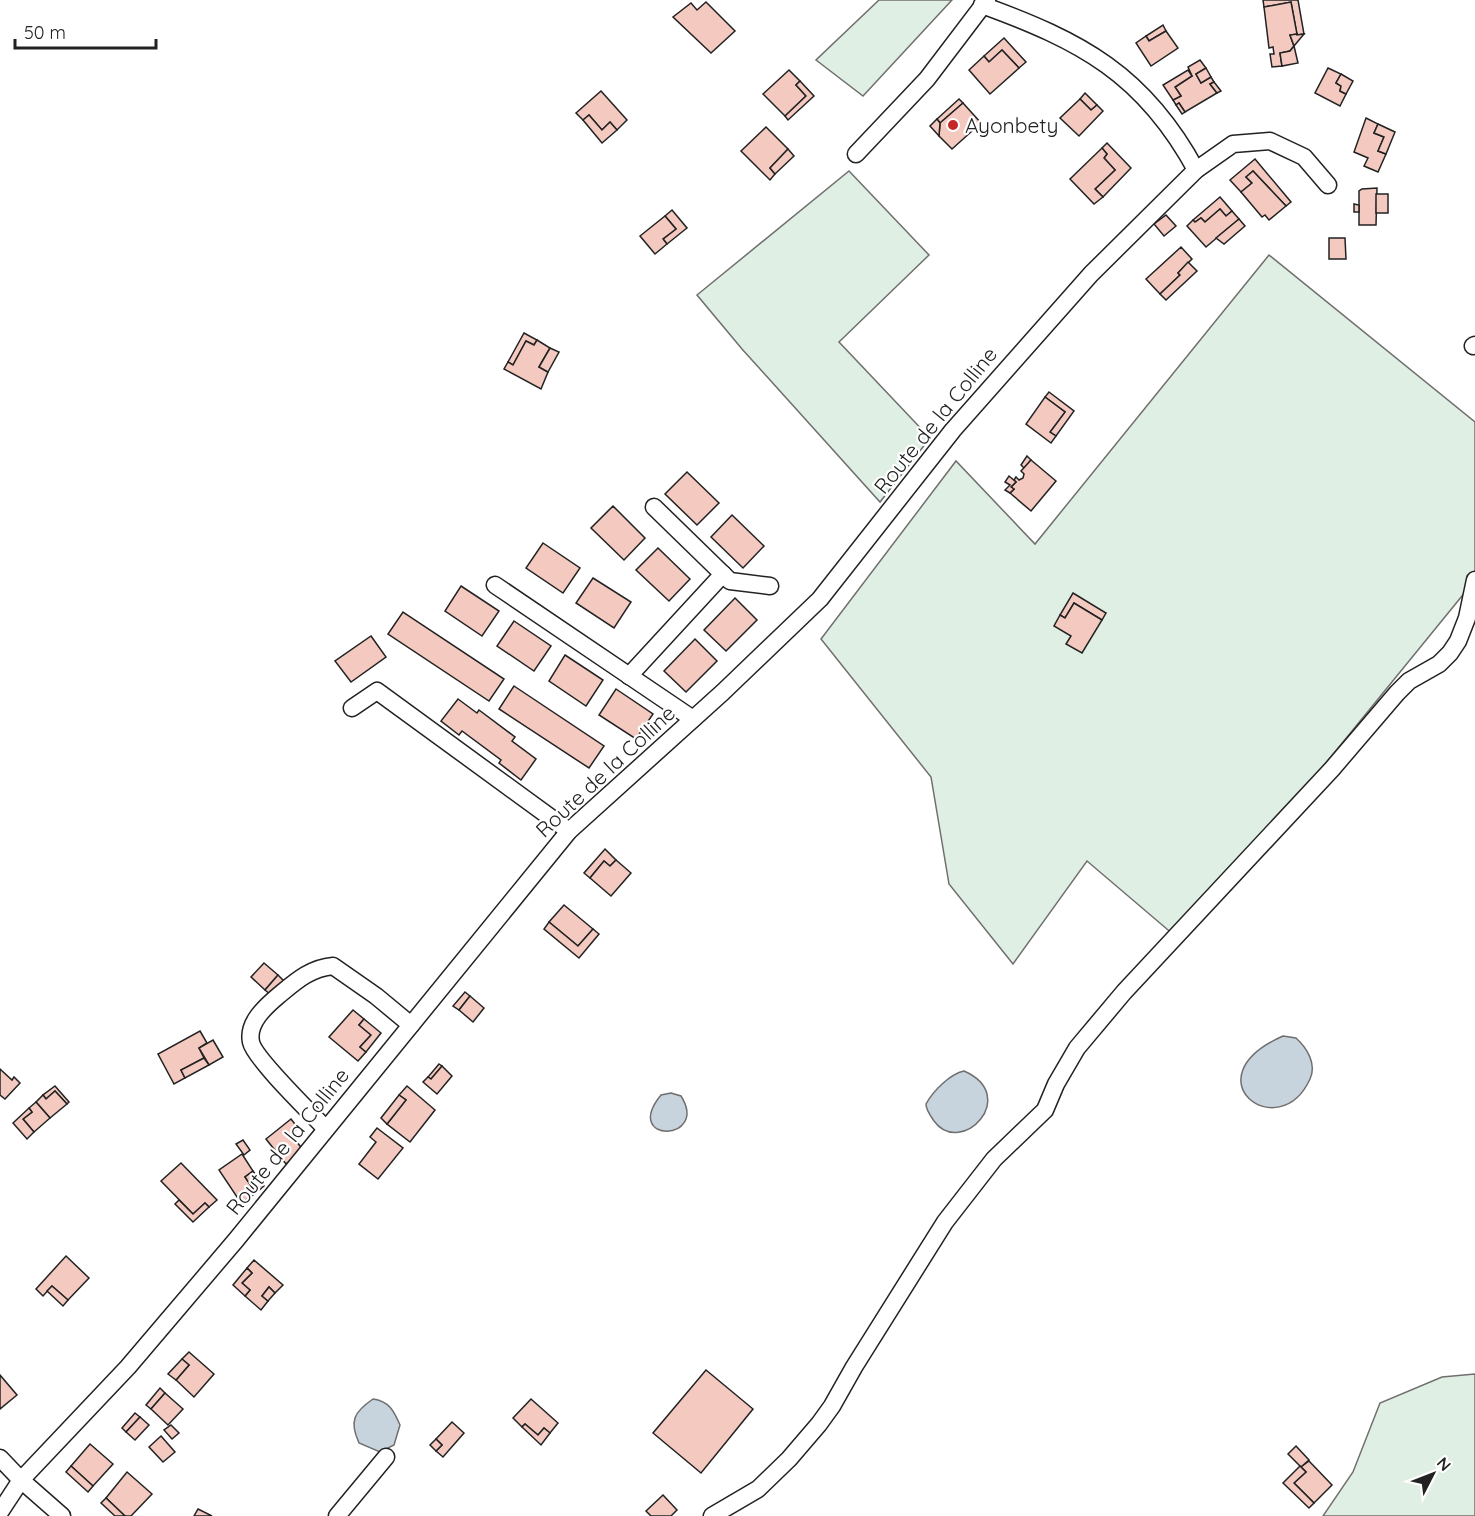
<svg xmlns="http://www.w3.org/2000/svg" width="1475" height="1516" viewBox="0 0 1475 1516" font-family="Quicksand,sans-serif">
<rect width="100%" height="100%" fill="#fff"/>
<g fill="#e0efe3" stroke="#6f6f6f" stroke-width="1.5">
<polygon points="879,0 952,0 863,96 816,60"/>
<polygon points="849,171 929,255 839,342 930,438 880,502 742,349 697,295"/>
<polygon points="1269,255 1475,422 1475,580 1181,941 1087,861 1013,964 949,884 931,777 821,639 956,461 1035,544"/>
<polygon points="1475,1374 1475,1516 1323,1516 1353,1472 1380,1403 1442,1377"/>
</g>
<g fill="#c7d3dd" stroke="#6f6f6f" stroke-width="1.5">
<path d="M1283 1036 1296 1038C1307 1048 1317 1064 1310 1079 1279 1147 1188 1078 1283 1036Z"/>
<path d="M964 1071C1021 1096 961 1158 934 1121 930 1115 926 1110 926 1104 933 1091 950 1074 964 1071Z"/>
<path d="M671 1093 681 1096C710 1142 621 1144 661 1095Z"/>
<path d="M373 1399C389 1401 394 1411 400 1425L394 1445 380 1452 359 1443C349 1421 354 1412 373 1399Z"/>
</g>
<g fill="#f3c9c0" stroke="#222" stroke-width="1.5">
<polygon points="1263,0 1298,0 1304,34 1297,35 1291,2 1264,7"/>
<polygon points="706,2 735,31 711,53 673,17 691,3 697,10"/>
<polygon points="1291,2 1297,34 1290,35 1294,46 1290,51 1280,53 1282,66 1272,67 1270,54 1274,54 1273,47 1269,48 1264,7"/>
<polygon points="1163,25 1166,31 1149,41 1146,36"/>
<polygon points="1166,31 1178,48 1151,66 1136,43 1146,36 1149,41"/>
<polygon points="1297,34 1297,35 1304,34 1294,46 1290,35"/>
<polygon points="1004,38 1026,62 1019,68 1002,50 989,62 984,56"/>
<polygon points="1294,46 1298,63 1282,66 1280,53 1290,51"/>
<polygon points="1002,50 1019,68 990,94 969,70 984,56 989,62"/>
<polygon points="1200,60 1206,68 1196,74 1201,83 1211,77 1214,82 1210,84 1217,93 1185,112 1179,103 1176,105 1173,100 1181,96 1175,87 1192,76 1188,67"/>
<polygon points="1206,68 1211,77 1201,83 1196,74"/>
<polygon points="1328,68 1341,74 1336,83 1341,86 1340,91 1346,94 1340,106 1315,93"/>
<polygon points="789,70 800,81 796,85 806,96 785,116 763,94"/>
<polygon points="1188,70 1192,76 1175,87 1181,96 1173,100 1163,85"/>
<polygon points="1341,74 1353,81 1346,94 1340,91 1341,86 1336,83"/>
<polygon points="800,81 814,96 788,120 785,116 806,96 796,85"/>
<polygon points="1214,82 1221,91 1217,93 1210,84"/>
<polygon points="601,91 627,120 617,130 610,122 602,130 589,115 583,120 576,113"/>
<polygon points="1085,93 1097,105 1091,110 1080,99"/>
<polygon points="959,99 963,103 940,123 937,119"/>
<polygon points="1080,99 1091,110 1097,105 1103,111 1079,136 1060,118"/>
<polygon points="963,103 981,123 952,149 939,136 940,123"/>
<polygon points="1179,103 1185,112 1182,114 1176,105"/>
<polygon points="589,115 602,130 610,122 617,130 602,143 583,120"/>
<polygon points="1366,118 1378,124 1374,133 1384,137 1378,151 1386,154 1378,172 1364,166 1368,158 1354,152"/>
<polygon points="937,119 940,123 939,136 930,126"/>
<polygon points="1378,124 1395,132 1386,154 1378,151 1384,137 1374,133"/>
<polygon points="766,127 788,149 770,168 775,174 770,180 741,151"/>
<polygon points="1107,143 1131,168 1103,197 1095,189 1115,170 1104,158 1107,154 1102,148"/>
<polygon points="1102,148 1107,154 1104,158 1115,170 1095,189 1103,197 1094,204 1070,179"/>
<polygon points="788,149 794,156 775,174 770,168"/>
<polygon points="1255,159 1291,202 1286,206 1253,171 1246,177 1252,183 1241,192 1230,180"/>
<polygon points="1253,171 1286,206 1269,220 1265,215 1262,217 1241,192 1252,183 1246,177"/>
<polygon points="1377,188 1376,225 1359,225 1359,191 1362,189"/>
<rect x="1376" y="194" width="12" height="19"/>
<polygon points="1220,197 1232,211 1226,216 1220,209 1205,222 1201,218 1195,222 1193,220"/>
<polygon points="1354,204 1359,205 1359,212 1354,212"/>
<polygon points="1220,209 1226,216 1232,211 1239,219 1206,247 1187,226 1193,220 1195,222 1201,218 1205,222"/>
<polygon points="672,210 687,228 667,244 663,239 676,229 665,216"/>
<polygon points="1166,215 1176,226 1164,236 1154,224"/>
<polygon points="665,216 676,229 663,239 667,244 655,254 640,236"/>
<polygon points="1239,219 1245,226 1224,244 1216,238"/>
<polygon points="1329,238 1345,238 1346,259 1329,259"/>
<polygon points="1181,247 1192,259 1178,273 1180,275 1160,294 1146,279"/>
<polygon points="1188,262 1197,271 1166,300 1160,294 1180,275 1178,273"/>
<polygon points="524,333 537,340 534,345 526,341 513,365 508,362"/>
<polygon points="537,340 550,348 539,367 548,372 541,389 504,369 508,362 513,365 526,341 534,345"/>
<polygon points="550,348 559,352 548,372 539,367"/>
<polygon points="1049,392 1074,411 1056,436 1050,432 1065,412 1045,397"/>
<polygon points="1045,397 1065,412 1050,432 1056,436 1051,443 1026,424"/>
<polygon points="1027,456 1031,460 1024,468 1021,465"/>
<polygon points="1031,460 1056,481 1031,511 1010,493 1014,489 1011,487 1016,482 1014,480 1016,477 1019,480 1023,478 1024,474 1021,471"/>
<polygon points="687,472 719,503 697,525 665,494"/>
<polygon points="1009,476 1016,482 1011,487 1014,489 1010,493 1005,490 1010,485 1005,482"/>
<polygon points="613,506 645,538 624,560 591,528"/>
<polygon points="732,515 764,546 743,568 711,537"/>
<polygon points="543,543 580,568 563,593 526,568"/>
<polygon points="658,548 690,579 669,601 636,570"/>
<polygon points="593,578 631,602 614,628 576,603"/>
<polygon points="461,586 499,611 482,636 445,611"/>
<polygon points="1073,593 1106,613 1102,620 1074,603 1065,618 1060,615"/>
<polygon points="735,598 757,620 726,651 704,630"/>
<polygon points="1074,603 1102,620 1082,653 1066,644 1071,636 1054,626 1060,615 1065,618"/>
<polygon points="403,612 504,679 489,701 388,634"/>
<polygon points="514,621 551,646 534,671 497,646"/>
<polygon points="371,636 386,657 351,682 335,661"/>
<polygon points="695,639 717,661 686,692 664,671"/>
<polygon points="565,655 603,680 586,706 549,681"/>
<polygon points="514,686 604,746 589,768 499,709"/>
<polygon points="616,689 653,714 636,739 599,715"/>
<polygon points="458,699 477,713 479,710 515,737 512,741 536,759 521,780 499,763 501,760 462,731 459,735 441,721"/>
<polygon points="605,849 616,860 610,866 604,861 590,878 584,873"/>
<polygon points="616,860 631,873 611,896 590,878 604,861 610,866"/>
<polygon points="564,905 593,929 578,946 549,922"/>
<polygon points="549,922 578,946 593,929 599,934 579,958 544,929"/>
<polygon points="264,963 278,975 265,990 251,977"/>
<polygon points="278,975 285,982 272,996 265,990"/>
<polygon points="465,992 470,996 459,1010 453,1006"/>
<polygon points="470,996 484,1008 473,1022 459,1010"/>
<polygon points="353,1010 364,1019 359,1025 371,1035 360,1047 366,1052 358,1061 329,1037"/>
<polygon points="364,1019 381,1033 366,1052 360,1047 371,1035 359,1025"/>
<polygon points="200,1031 207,1043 199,1048 204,1058 181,1070 185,1078 174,1084 158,1054"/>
<polygon points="213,1040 223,1057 209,1065 199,1048"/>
<polygon points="204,1058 209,1065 185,1078 181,1070"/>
<polygon points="439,1064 442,1066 431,1079 428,1077"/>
<polygon points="442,1066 452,1076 437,1094 423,1082 428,1077 431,1079"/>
<polygon points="0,1069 12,1080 14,1077 20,1083 5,1099 0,1095"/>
<polygon points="55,1086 69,1102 67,1104 55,1091 46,1099 43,1095"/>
<polygon points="407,1086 435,1110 410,1142 387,1124 406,1100 399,1095"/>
<polygon points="55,1091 67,1104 50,1118 36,1102 43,1095 46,1099"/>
<polygon points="399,1095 406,1100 387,1124 381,1118"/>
<polygon points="36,1102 50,1118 34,1132 23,1119 32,1112 29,1108"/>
<polygon points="29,1108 32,1112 23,1119 34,1132 27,1139 13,1123"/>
<polygon points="291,1119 298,1128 291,1134 303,1150 286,1164 266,1139"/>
<polygon points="377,1128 403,1148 378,1179 359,1164 376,1142 370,1137"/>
<polygon points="243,1140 250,1150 244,1155 236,1144"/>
<polygon points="242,1154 253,1171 245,1177 256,1193 241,1203 219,1170"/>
<polygon points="181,1163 217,1200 209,1207 205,1203 193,1214 161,1181"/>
<polygon points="253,1171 264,1186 256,1193 245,1177"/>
<polygon points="179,1200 193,1214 205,1203 209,1207 193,1222 175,1204"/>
<polygon points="66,1256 89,1278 68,1300 52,1286 43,1296 36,1289"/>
<polygon points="254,1260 283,1285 275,1293 269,1287 262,1296 268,1301 261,1310 245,1296 250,1290 242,1283 252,1273 247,1268"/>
<polygon points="247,1268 252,1273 242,1283 250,1290 245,1296 233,1285"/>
<polygon points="52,1286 68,1300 63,1306 47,1291"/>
<polygon points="269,1287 275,1293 268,1301 262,1296"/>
<polygon points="189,1352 214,1374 194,1397 176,1380 189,1365 182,1359"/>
<polygon points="182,1359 189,1365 176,1380 168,1374"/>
<polygon points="706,1370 753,1409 701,1473 653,1433"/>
<polygon points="0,1375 17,1395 0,1409"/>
<polygon points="160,1388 165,1393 151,1409 146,1405"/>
<polygon points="165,1393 183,1409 168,1425 151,1409"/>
<polygon points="531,1399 558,1423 550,1433 544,1428 538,1435 525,1424 522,1427 513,1418"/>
<polygon points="135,1413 140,1417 126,1432 122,1428"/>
<polygon points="140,1417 149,1425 135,1440 126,1432"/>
<polygon points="452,1422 464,1433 443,1457 436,1451 442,1445 436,1439"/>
<polygon points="525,1424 538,1435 544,1428 550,1433 541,1445 522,1427"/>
<polygon points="171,1425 179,1433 172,1439 164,1430"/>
<polygon points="161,1436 175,1452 163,1462 149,1447"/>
<polygon points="436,1439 442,1445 436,1451 430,1445"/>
<polygon points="90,1444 113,1464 93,1486 71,1466"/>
<polygon points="1296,1446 1309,1460 1301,1467 1288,1454"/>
<polygon points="1309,1461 1332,1485 1314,1503 1294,1483 1306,1472 1301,1467"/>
<polygon points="71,1466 93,1486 88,1492 66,1472"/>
<polygon points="1300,1466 1306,1472 1294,1483 1314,1503 1309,1508 1283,1483"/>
<polygon points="127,1472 152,1494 131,1516 125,1516 106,1498"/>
<polygon points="663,1495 677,1510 671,1516 651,1516 646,1511"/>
<polygon points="106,1498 125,1516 115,1516 101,1503"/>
<polygon points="198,1509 212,1516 194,1516"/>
</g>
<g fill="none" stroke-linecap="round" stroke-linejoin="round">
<defs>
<g id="minor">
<path d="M982 5C1081 41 1144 74 1196 170"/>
<polyline points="856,154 927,79 987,0"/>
<polyline points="1473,346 1475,345"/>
<polyline points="654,507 730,581 770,586"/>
<polyline points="495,585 693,719"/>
<polyline points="629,676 723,574"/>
<polyline points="352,708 377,691 569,831"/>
<path d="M326 1129C312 1114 254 1058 251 1042 247 1023 265 1007 278 996 295 982 310 968 333 966L376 996 411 1025"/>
<polyline points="0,1458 21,1480 62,1516"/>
<polyline points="0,1512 21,1480 128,1367 236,1240 569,831 723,692 820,599 953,430 1091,274 1196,170 1233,144 1270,141 1304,157 1328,185"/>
<polyline points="337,1516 386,1457"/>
<polyline points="712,1516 758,1489 789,1459 819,1424 832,1406 854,1367 945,1222 994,1159 1045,1110 1056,1084 1077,1048 1124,992 1332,769 1397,693 1409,681 1439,664 1450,653 1458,641 1467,618 1475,580"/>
</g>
</defs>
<use href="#minor" stroke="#222" stroke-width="19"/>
<use href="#minor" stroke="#fff" stroke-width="16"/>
</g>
<circle fill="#c62828" stroke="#fff" stroke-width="2" cx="953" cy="125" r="6"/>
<g text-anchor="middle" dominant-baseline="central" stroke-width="4.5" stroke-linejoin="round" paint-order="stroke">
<g font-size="21" fill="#222" stroke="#fff" text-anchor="start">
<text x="965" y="125">Ayonbety</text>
</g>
<g font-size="21" fill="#222" stroke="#fff">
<text transform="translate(935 420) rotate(-51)">Route de la Colline</text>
<text transform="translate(605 771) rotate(-43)">Route de la Colline</text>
<text transform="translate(287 1141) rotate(-51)">Route de la Colline</text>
</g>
</g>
<g transform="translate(1433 1474) rotate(48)" stroke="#ffffff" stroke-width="4.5" paint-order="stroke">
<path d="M0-4.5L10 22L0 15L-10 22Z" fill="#222222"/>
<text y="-9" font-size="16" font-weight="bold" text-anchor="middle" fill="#222222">N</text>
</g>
<path d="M15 39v9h141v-9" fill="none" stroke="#222222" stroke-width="3"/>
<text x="24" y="39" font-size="18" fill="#222222" stroke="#ffffff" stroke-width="4.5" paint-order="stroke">50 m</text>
</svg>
